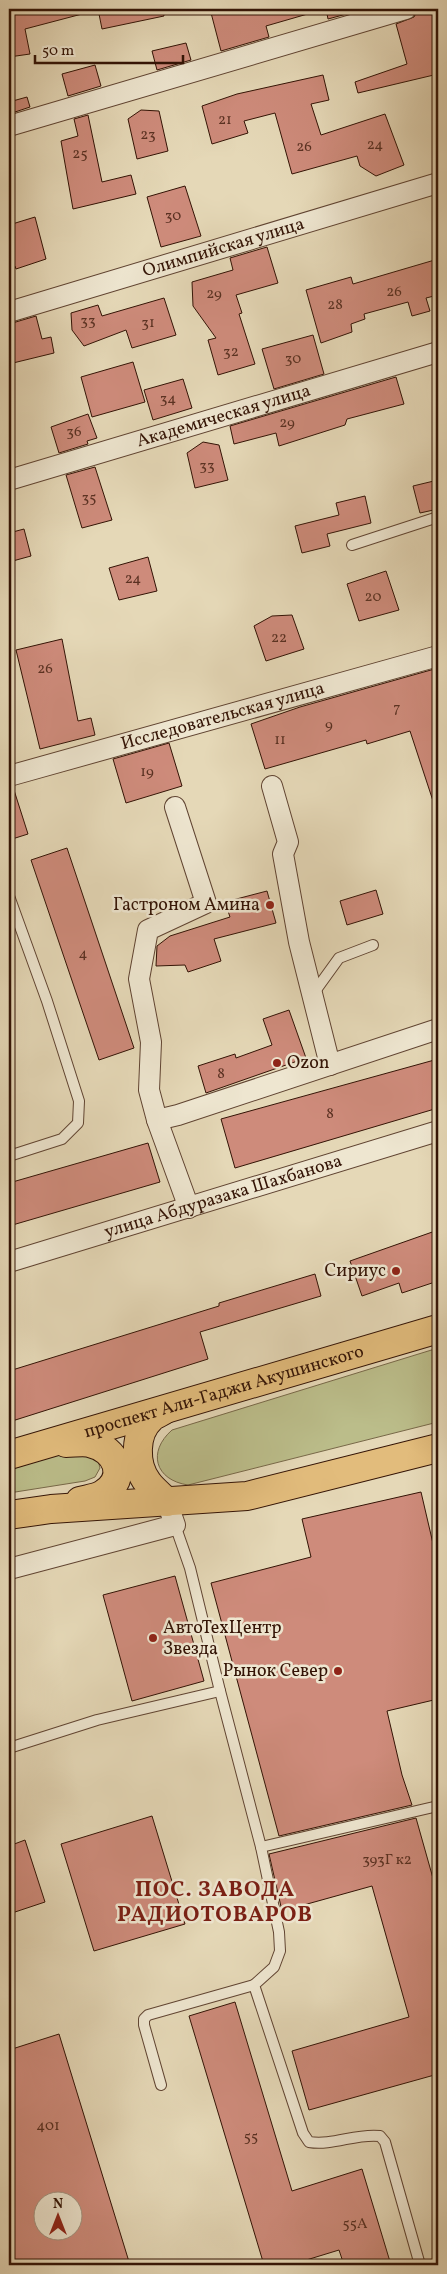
<svg xmlns="http://www.w3.org/2000/svg" width="447" height="2274" viewBox="0 0 447 2274" font-family="Vollkorn,serif">
<rect width="100%" height="100%" fill="#e5d8b7"/>
<filter id="stains"><feTurbulence type="fractalNoise" baseFrequency=".004" numOctaves="4"/><feColorMatrix values="0 0 0 0 .2 0 0 0 0 .09 0 0 0 0 .02 0 0 0 .5 -.17"/></filter>
<radialGradient id="worn" r=".72"><stop offset=".6" stop-color="#630" stop-opacity="0"/><stop offset="1" stop-color="#630" stop-opacity=".3"/></radialGradient>
<g fill="#bbbd8a" stroke="#776848">
<path d="M438 1348V1422L188 1485C155 1480 147 1452 172 1430Z"/>
<polygon points="69,1451 98,1460 100,1468 95,1477 85,1481 9,1493 9,1470"/>
</g>
<g fill="#ce8b7b" stroke="#331305" fill-rule="evenodd">
<polygon points="21,9 81,9 82,14 25,29 30,54 9,57 9,11"/>
<polygon points="98,9 163,9 164,16 102,29"/>
<polygon points="210,9 310,9 311,13 266,26 269,37 221,51"/>
<polygon points="326,9 365,9 328,19"/>
<polygon points="418,9 433,9 438,33 438,74 358,93 355,82 407,64 396,24 414,17"/>
<polygon points="186,43 191,60 157,70 152,51"/>
<polygon points="95,65 101,86 68,96 62,74"/>
<polygon points="323,75 329,100 311,104 321,135 385,114 404,165 376,176 360,166 357,156 292,174 275,113 244,121 248,133 212,144 202,106 237,94"/>
<polygon points="27,97 30,107 9,114 9,102"/>
<polygon points="141,110 159,111 168,151 137,159 128,119"/>
<polygon points="88,115 102,182 131,175 136,194 73,209 61,141 78,136 74,119"/>
<polygon points="185,186 201,236 161,247 147,197"/>
<polygon points="35,217 46,259 16,269 15,266 9,267 9,225"/>
<polygon points="267,247 278,283 236,295 242,313 239,314 255,364 218,375 208,340 216,338 193,306 192,282 233,270 230,258"/>
<polygon points="438,259 438,295 426,298 430,311 412,316 408,302 364,314 365,319 351,324 352,332 321,343 306,290 351,277 353,284"/>
<polygon points="164,298 176,335 132,348 126,330 84,346 72,330 71,313 98,305 102,316"/>
<polygon points="36,316 42,339 51,337 54,353 13,363 9,342 9,324"/>
<polygon points="313,335 324,374 274,389 262,349"/>
<polygon points="133,362 145,402 92,417 81,377"/>
<polygon points="396,377 404,404 347,419 345,425 279,446 276,433 234,444 230,426"/>
<polygon points="183,379 192,408 153,420 144,390"/>
<polygon points="88,414 97,438 87,441 88,444 59,453 51,427"/>
<polygon points="203,442 219,445 228,480 195,488 187,453"/>
<polygon points="95,467 112,520 82,528 66,475"/>
<polygon points="438,480 438,509 420,513 413,486"/>
<polygon points="365,496 371,523 327,534 330,546 302,553 295,526 339,515 336,503"/>
<polygon points="24,529 31,556 9,562 9,533"/>
<polygon points="148,557 157,591 119,600 109,568"/>
<polygon points="386,571 399,610 359,621 347,584"/>
<polygon points="292,615 304,649 266,661 254,626 272,616"/>
<polygon points="62,639 78,721 91,718 95,735 40,749 16,650"/>
<polygon points="438,668 438,806 435,807 410,731 367,744 366,740 265,769 251,724 300,707"/>
<polygon points="169,743 182,786 126,803 113,759"/>
<polygon points="13,787 28,834 9,840 9,788"/>
<polygon points="67,848 134,1048 99,1060 31,860"/>
<polygon points="376,890 383,914 347,925 340,901"/>
<polygon points="267,891 276,923 214,939 221,961 188,972 185,965 156,966 157,946 170,936 230,917 225,902"/>
<polygon points="289,1010 306,1058 206,1093 198,1066 235,1054 236,1058 272,1045 263,1019"/>
<polygon points="438,1059 438,1108 235,1168 221,1119"/>
<polygon points="148,1143 160,1182 9,1226 9,1183"/>
<polygon points="438,1230 438,1281 402,1293 399,1283 362,1296 350,1261"/>
<polygon points="315,1274 321,1296 200,1332 208,1359 9,1422 9,1371 219,1306 219,1303"/>
<polygon points="421,1492 438,1565 438,1699 387,1711 402,1775 412,1805 279,1836 211,1583 311,1557 302,1519"/>
<polygon points="175,1576 204,1681 132,1701 103,1595"/>
<polygon points="152,1816 185,1924 94,1951 61,1844"/>
<polygon points="416,1818 438,1896 438,2074 309,2110 292,2051 409,2017 372,1886 282,1911 269,1854"/>
<polygon points="25,1840 45,1902 9,1914 9,1846"/>
<polygon points="235,2002 292,2191 362,2169 391,2265 344,2265 339,2250 290,2265 264,2265 189,2016"/>
<path d="M59 2034 130 2265H9V2050ZM42 2202H72V2232H42Z"/>
</g>
<g fill="none" stroke-linecap="round" stroke-linejoin="round">
<defs>
<g id="service">
<polyline points="352,545 438,517"/>
<polyline points="9,896 47,1001 79,1101 78,1123 62,1139 9,1156"/>
<polyline points="313,994 339,958 373,945"/>
<path d="M175 1525 190 1568 220 1691 261 1847 279 1932 280 1951 274 1967 254 1985 303 2133 309 2142C333 2146 356 2133 380 2136L385 2142 420 2265"/>
<polyline points="9,1748 97,1720 220,1691"/>
<polyline points="261,1847 438,1806"/>
<polyline points="161,2085 144,2025 144,2019 148,2015 254,1985"/>
</g>
<g id="minor">
<polyline points="9,126 406,9"/>
<path id="s1" d="M9 312 438 183"/>
<path id="s2" d="M9 480 438 352"/>
<path id="s3" d="M9 776 438 656"/>
<polyline points="272,786 288,842 283,854 299,942 330,1065"/>
<polyline points="175,807 206,903 148,930 139,979 151,1042 149,1090 157,1120 189,1208"/>
<polyline points="157,1120 178,1115 438,1029"/>
<path id="s4" d="M9 1262 438 1131"/>
<polyline points="9,1569 175,1525 167,1502"/>
</g>
<g id="trunk">
<path d="M164 1410C160 1413 154 1415 151 1418 134 1433 134 1465 148 1483 153 1490 161 1496 167 1502"/>
<path d="M66 1443C74 1443 83 1441 90 1443 117 1449 129 1478 103 1494 97 1498 87 1499 80 1501"/>
<path id="s5" d="M9 1455 438 1329"/>
<polyline points="9,1515 51,1509 247,1496 438,1448"/>
</g>
</defs>
<use href="#service" stroke="#604432" stroke-width="12"/>
<use href="#minor" stroke="#604432" stroke-width="22"/>
<use href="#trunk" stroke="#331305" stroke-width="30"/>
<use href="#service" stroke="#eee6d0" stroke-width="10"/>
<use href="#minor" stroke="#eee6d0" stroke-width="20"/>
<use href="#trunk" stroke="#e2bc7c" stroke-width="28"/>
</g>
<g fill="#8f2418" stroke="#eee6d0" stroke-width="2">
<circle cx="270" cy="905" r="5"/>
<circle cx="277" cy="1063" r="5"/>
<circle cx="396" cy="1271" r="5"/>
<circle cx="153" cy="1638" r="5"/>
<circle cx="338" cy="1671" r="5"/>
</g>
<g text-anchor="middle" dominant-baseline="central" stroke-width="5" stroke-linejoin="round" paint-order="stroke">
<g font-size="15" fill="#5a3122">
<text x="225" y="120">21</text>
<text x="148" y="135">23</text>
<text x="375" y="145">24</text>
<text x="304" y="147">26</text>
<text x="80" y="154">25</text>
<text x="173" y="216">30</text>
<text x="394" y="292">26</text>
<text x="214" y="294">29</text>
<text x="335" y="305">28</text>
<text x="88" y="321">33</text>
<text x="148" y="323">31</text>
<text x="231" y="352">32</text>
<text x="293" y="359">30</text>
<text x="168" y="399">34</text>
<text x="287" y="423">29</text>
<text x="74" y="432">36</text>
<text x="207" y="466">33</text>
<text x="89" y="498">35</text>
<text x="133" y="579">24</text>
<text x="373" y="597">20</text>
<text x="279" y="638">22</text>
<text x="45" y="669">26</text>
<text x="397" y="708">7</text>
<text x="329" y="725">9</text>
<text x="280" y="740">11</text>
<text x="147" y="772">19</text>
<text x="83" y="954">4</text>
<text x="221" y="1074">8</text>
<text x="330" y="1114">8</text>
<text x="387" y="1860">393Г к2</text>
<text x="48" y="2126">401</text>
<text x="251" y="2137">55</text>
<text x="355" y="2224">55А</text>
</g>
<g font-size="18" fill="#331305" stroke="#eee6d0">
<text stroke="none"><textPath href="#s1" startOffset="224">Олимпийская улица</textPath></text>
<text stroke="none"><textPath href="#s2" startOffset="224">Академическая улица</textPath></text>
<text stroke="none"><textPath href="#s3" startOffset="222">Исследовательская улица</textPath></text>
<text stroke="none"><textPath href="#s4" startOffset="224">улица Абдуразака Шахбанова</textPath></text>
<text stroke="none"><textPath href="#s5" startOffset="224">проспект Али-Гаджи Акушинского</textPath></text>
</g>
<g font-size="18" fill="#331305" stroke="#eee6d0" text-anchor="end">
<text x="260" y="905">Гастроном Амина</text>
<text x="287" y="1063" text-anchor="start">Ozon</text>
<text x="386" y="1271">Сириус</text>
<text x="163" y="1628" text-anchor="start">АвтоТехЦентр<tspan x="163" dy="21">Звезда</tspan></text>
<text x="328" y="1671">Рынок Север</text>
</g>
<g font-size="22" font-weight="bold" letter-spacing="1" fill="#7a1f14" stroke="#eee6d0">
<text x="215" y="1890">ПОС. ЗАВОДА<tspan x="215" dy="25">РАДИОТОВАРОВ</tspan></text>
</g>
</g>
<rect width="447" height="2274" fill="none" stroke="#e5d8b7" stroke-width="30"/>
<rect x="10" y="10" width="427" height="2254" fill="none" stroke="#331305" stroke-width="2.5"/>
<rect x="15" y="15" width="417" height="2244" fill="none" stroke="#331305"/>
<g transform="translate(58 2216)"><circle r="24" fill="#eee6d0" stroke="#a3927f"/>
<path d="M0-4L9 19L0 12L-9 19Z" fill="#8f2418"/>
<text y="-8" font-size="14" font-weight="bold" text-anchor="middle" fill="#331305">N</text>
</g>
<path d="M35 55v8h148v-8" fill="none" stroke="#331305" stroke-width="2.5"/>
<text x="42" y="55" font-size="15" fill="#331305" stroke="#eee6d0" stroke-width="4" paint-order="stroke">50 m</text>
<rect width="100%" height="100%" filter="url(#stains)"/>
<rect width="100%" height="100%" fill="url(#worn)"/>
</svg>
